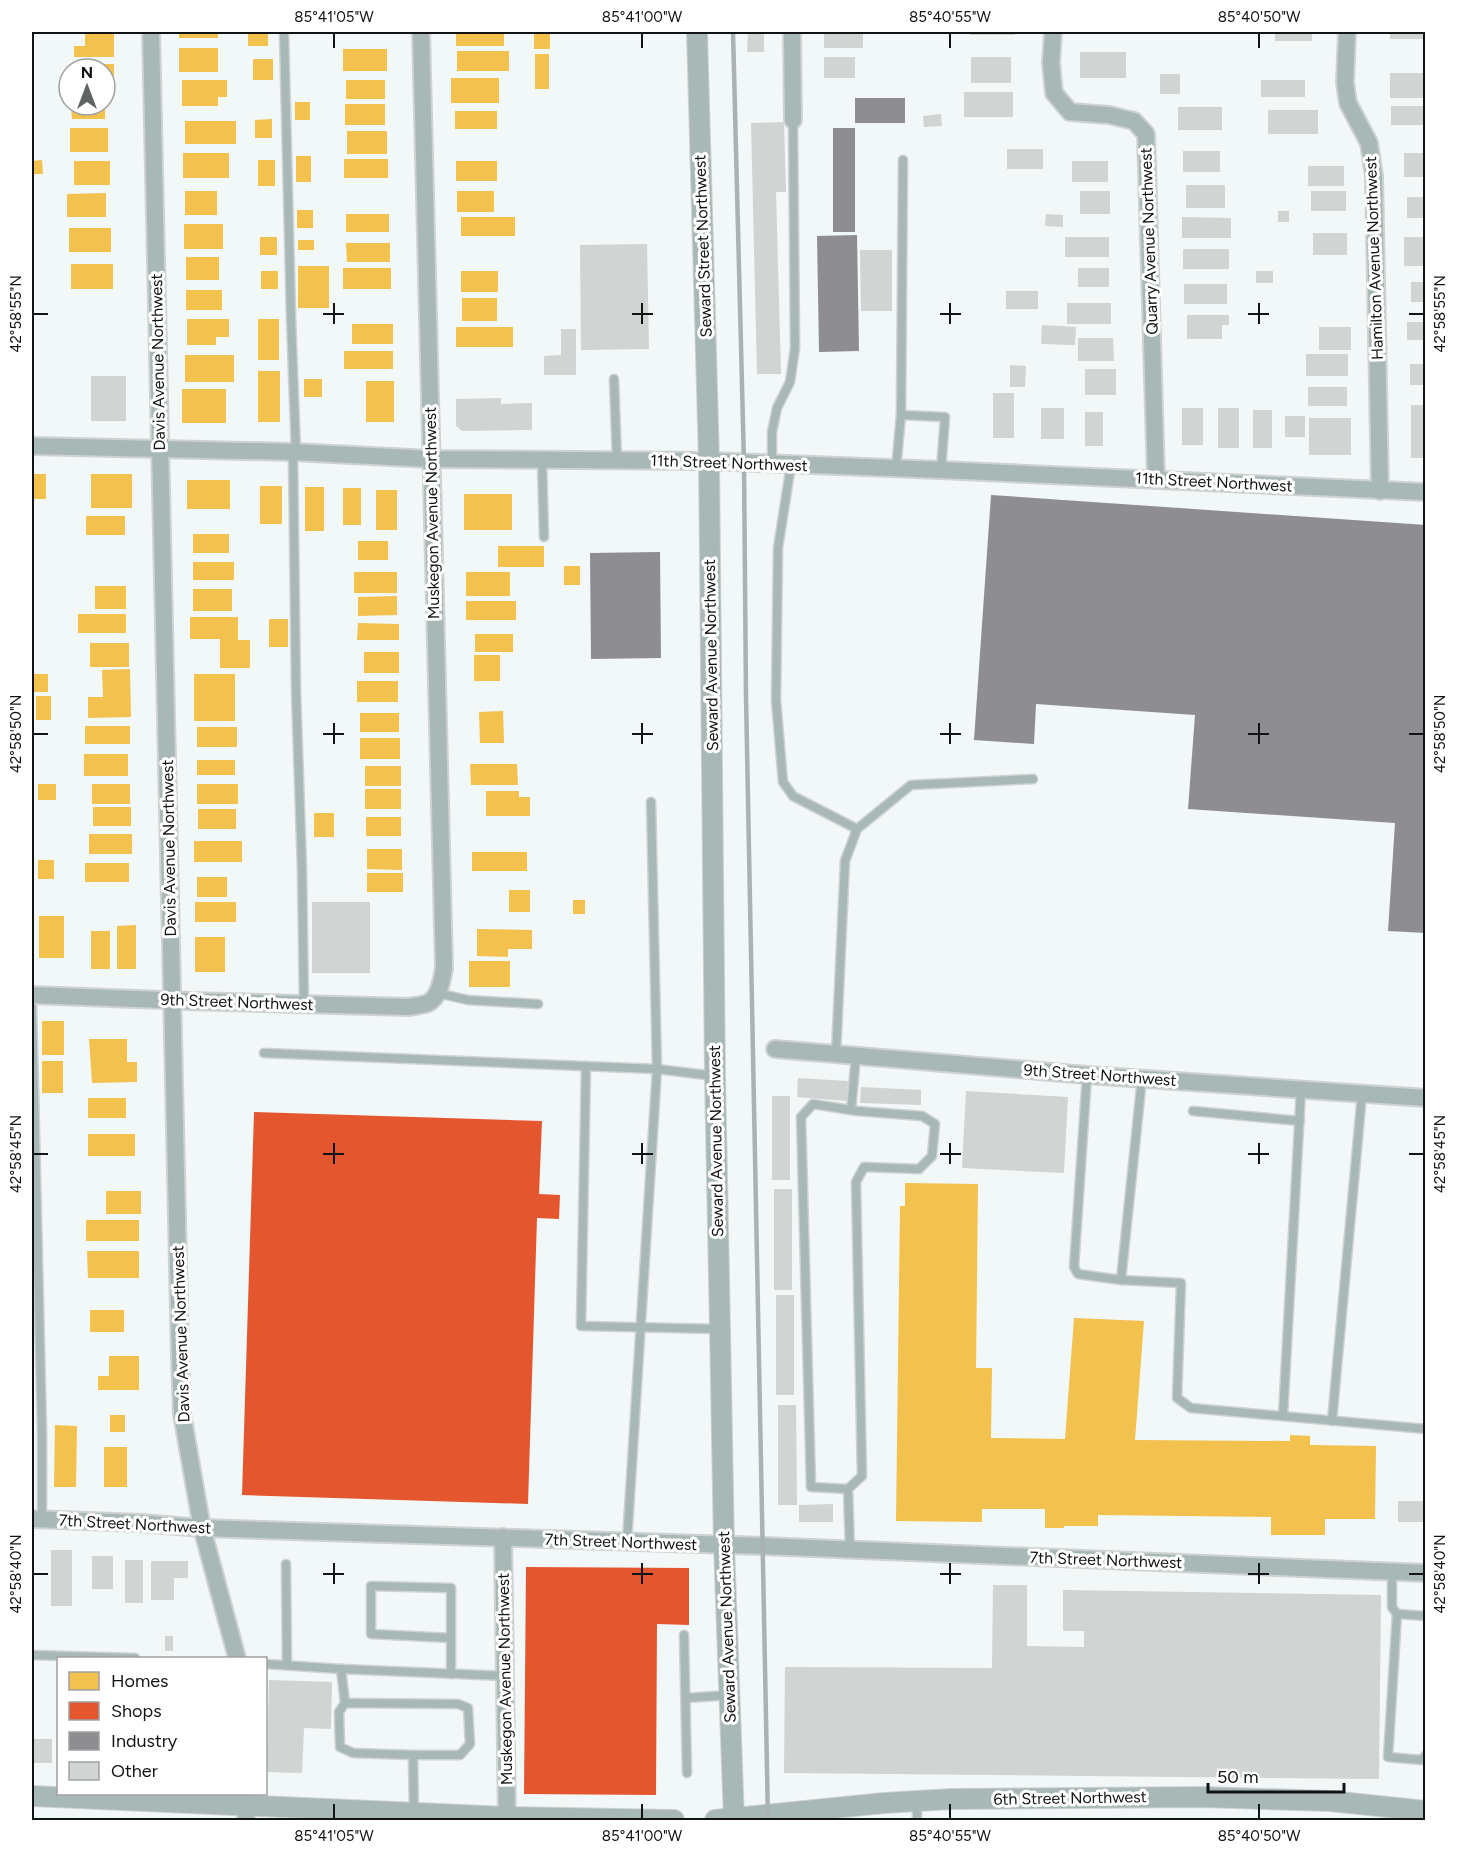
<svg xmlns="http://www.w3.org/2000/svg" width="1457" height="1852" viewBox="0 0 1457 1852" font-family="Figtree,sans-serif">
<rect width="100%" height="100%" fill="#f2f7f7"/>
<g fill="#f2c14e">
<rect x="179" y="32" width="39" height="6"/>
<rect x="248" y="32" width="20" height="14"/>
<rect x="456" y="32" width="48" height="14"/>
<rect x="534" y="32" width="16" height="17"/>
<polygon points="85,34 114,34 114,57 74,57 74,46 85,46"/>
<rect x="179" y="48" width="39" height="24"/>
<rect x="343" y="49" width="44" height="22"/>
<rect x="457" y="51" width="52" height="20"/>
<rect x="535" y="54" width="14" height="35"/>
<rect x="253" y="59" width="20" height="21"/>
<polygon points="70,64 114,64 114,84 105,84 105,69 70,69"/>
<rect x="451" y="78" width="48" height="25"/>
<polygon points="182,80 227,80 227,97 218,97 218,106 182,106"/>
<rect x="346" y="80" width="39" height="19"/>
<rect x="295" y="102" width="15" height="18"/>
<rect x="345" y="104" width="40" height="21"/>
<polygon points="71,105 105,105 105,119 72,119"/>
<rect x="455" y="111" width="42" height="18"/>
<polygon points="272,119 272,138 255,138 255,120"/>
<rect x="185" y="121" width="51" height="23"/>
<rect x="70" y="128" width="38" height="24"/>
<rect x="347" y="131" width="40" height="23"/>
<rect x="183" y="153" width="46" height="25"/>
<rect x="296" y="156" width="15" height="26"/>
<rect x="344" y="159" width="44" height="19"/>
<polygon points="42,160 43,174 32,174 32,161"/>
<rect x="258" y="160" width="17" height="26"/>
<rect x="74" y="161" width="36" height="24"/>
<rect x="456" y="161" width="41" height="20"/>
<rect x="185" y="191" width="32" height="24"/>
<rect x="457" y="191" width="37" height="21"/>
<polygon points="106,193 106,217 67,217 67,194"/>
<rect x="297" y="210" width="16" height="18"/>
<rect x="346" y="214" width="43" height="18"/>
<rect x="461" y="217" width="54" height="19"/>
<rect x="184" y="224" width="39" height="25"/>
<rect x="69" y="228" width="42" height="24"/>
<rect x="260" y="237" width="17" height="18"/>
<rect x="298" y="240" width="16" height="10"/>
<polygon points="346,243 390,243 390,262 347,262"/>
<rect x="186" y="257" width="33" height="23"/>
<rect x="71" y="264" width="42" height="25"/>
<rect x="298" y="266" width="31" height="42"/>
<rect x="343" y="268" width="48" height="21"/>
<rect x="261" y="271" width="17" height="18"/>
<rect x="461" y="271" width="37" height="21"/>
<rect x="186" y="290" width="36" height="20"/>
<rect x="462" y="298" width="35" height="23"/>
<polygon points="187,319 229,319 229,337 216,337 216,345 187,345"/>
<rect x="258" y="319" width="21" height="41"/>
<rect x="352" y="324" width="41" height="20"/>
<rect x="456" y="327" width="57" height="20"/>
<rect x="344" y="351" width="49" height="18"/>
<rect x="185" y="355" width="49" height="27"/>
<rect x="258" y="371" width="22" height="51"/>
<rect x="304" y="379" width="18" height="18"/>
<rect x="366" y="381" width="28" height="41"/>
<rect x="182" y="389" width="44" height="34"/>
<rect x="32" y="474" width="14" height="25"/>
<rect x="91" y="474" width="41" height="34"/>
<rect x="187" y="480" width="43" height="29"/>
<rect x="260" y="486" width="22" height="38"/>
<rect x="305" y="487" width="19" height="44"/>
<rect x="343" y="488" width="18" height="37"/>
<rect x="376" y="490" width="21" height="40"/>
<rect x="464" y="494" width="48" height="36"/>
<rect x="86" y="516" width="39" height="19"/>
<rect x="193" y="534" width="36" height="19"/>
<rect x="358" y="541" width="30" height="19"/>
<rect x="498" y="546" width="46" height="21"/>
<rect x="193" y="562" width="41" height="18"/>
<rect x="564" y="566" width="16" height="19"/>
<rect x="354" y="572" width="43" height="21"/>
<rect x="466" y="572" width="44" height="24"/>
<rect x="95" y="586" width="31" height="23"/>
<rect x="193" y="589" width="39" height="22"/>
<polygon points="397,596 397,615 358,616 358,597"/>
<rect x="466" y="601" width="50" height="19"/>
<rect x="78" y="614" width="48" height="19"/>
<polygon points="190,617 238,617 238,640 250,640 250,668 220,668 220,639 190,639"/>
<rect x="269" y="619" width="19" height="28"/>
<polygon points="358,623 399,624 399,640 357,640"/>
<rect x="475" y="634" width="38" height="18"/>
<rect x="90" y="643" width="39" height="24"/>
<rect x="364" y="652" width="35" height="21"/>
<rect x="474" y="655" width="26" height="26"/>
<polygon points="130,669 131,717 88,718 88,697 103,697 102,670"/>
<rect x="34" y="674" width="14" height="18"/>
<rect x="194" y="674" width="41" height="47"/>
<rect x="357" y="681" width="41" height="21"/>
<rect x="36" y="696" width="15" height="24"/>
<polygon points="503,711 504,743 480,743 479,712"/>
<rect x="360" y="713" width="39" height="19"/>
<rect x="85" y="726" width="45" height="18"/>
<rect x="197" y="727" width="40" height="20"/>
<rect x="360" y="738" width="40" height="21"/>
<rect x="84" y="754" width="44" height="22"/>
<rect x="197" y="760" width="38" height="15"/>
<polygon points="470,764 517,764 518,785 471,785"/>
<rect x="365" y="766" width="36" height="20"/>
<rect x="38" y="784" width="18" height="16"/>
<rect x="92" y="784" width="38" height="20"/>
<rect x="197" y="784" width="41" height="20"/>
<rect x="365" y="789" width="36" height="20"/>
<polygon points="486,791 519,791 519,797 530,797 530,816 486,816"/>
<rect x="93" y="807" width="38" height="19"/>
<rect x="198" y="809" width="38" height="20"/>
<rect x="314" y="813" width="20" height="24"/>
<rect x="366" y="817" width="35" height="19"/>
<rect x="89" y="834" width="43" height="20"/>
<rect x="194" y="841" width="48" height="21"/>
<polygon points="367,849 402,849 402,870 367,869"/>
<rect x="472" y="852" width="55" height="19"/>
<rect x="38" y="860" width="16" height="19"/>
<rect x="85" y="863" width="44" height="19"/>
<rect x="367" y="873" width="36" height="19"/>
<rect x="197" y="877" width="30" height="20"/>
<rect x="509" y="890" width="21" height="22"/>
<rect x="573" y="900" width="12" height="14"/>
<rect x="195" y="902" width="41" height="20"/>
<rect x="39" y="916" width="25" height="42"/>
<polygon points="136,925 136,969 117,969 117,926"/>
<polygon points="477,929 532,930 532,949 508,949 508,957 477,956"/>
<rect x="91" y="931" width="19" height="38"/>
<rect x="195" y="937" width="30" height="35"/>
<rect x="469" y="961" width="41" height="26"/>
<rect x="42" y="1021" width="22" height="34"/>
<polygon points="89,1039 127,1039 127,1062 137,1062 137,1082 92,1083"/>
<rect x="42" y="1061" width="21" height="32"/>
<rect x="88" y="1098" width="38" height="20"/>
<rect x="88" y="1134" width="47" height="22"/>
<polygon points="905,1183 978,1184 976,1368 992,1368 991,1438 1065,1439 1074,1318 1144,1321 1135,1440 1290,1441 1290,1435 1310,1436 1310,1445 1376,1446 1375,1519 1325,1519 1325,1535 1271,1535 1271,1517 1098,1515 1098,1526 1064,1526 1064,1528 1045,1528 1045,1509 982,1509 982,1522 896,1521 900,1206 905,1206"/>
<rect x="106" y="1191" width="35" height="23"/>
<rect x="86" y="1220" width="53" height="21"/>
<polygon points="87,1251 139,1251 139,1278 88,1278"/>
<rect x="90" y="1310" width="34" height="22"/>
<polygon points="109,1356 139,1356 139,1390 98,1390 98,1376 109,1376"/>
<rect x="110" y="1415" width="15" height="17"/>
<polygon points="55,1425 77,1426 76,1487 54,1487"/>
<rect x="104" y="1447" width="23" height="40"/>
</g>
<g fill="#e4572e">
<polygon points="254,1112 542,1121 539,1194 560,1195 559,1219 537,1218 528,1504 242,1495"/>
<polygon points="526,1567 689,1568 689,1625 657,1624 656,1795 524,1794"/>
</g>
<g fill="#8d8d92">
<rect x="855" y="98" width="50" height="25"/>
<rect x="833" y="128" width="22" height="104"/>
<polygon points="857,235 859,351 819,352 817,236"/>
<polygon points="991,495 1426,525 1426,933 1388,931 1395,823 1188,809 1195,715 1036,704 1034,744 974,740"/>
<polygon points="660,552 661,658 591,659 590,553"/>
</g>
<g fill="#d0d4d3">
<polygon points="748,32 764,32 764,52 747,52"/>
<rect x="824" y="32" width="39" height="16"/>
<rect x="970" y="32" width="45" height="3"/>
<rect x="1275" y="32" width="37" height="9"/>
<rect x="1390" y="32" width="36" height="7"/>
<rect x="1080" y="52" width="46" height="26"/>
<rect x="824" y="57" width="31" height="21"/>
<rect x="971" y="57" width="40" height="26"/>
<rect x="1390" y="73" width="34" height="25"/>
<rect x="1160" y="74" width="20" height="20"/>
<rect x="1261" y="80" width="44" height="17"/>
<rect x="964" y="92" width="49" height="25"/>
<rect x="1391" y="106" width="35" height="19"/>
<rect x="1178" y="107" width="44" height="23"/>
<rect x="1268" y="110" width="50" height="24"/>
<polygon points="941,114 942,126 924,127 923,116"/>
<polygon points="784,122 786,192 776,192 781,374 757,374 751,123"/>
<rect x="1007" y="149" width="36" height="20"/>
<rect x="1183" y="151" width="37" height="21"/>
<rect x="1404" y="153" width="22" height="24"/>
<rect x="1072" y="161" width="36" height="21"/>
<rect x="1308" y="166" width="36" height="20"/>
<rect x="1186" y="185" width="39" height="23"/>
<rect x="1080" y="191" width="30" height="23"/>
<rect x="1311" y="191" width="35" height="20"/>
<rect x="1407" y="197" width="19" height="21"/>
<rect x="1278" y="211" width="11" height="11"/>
<polygon points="1046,214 1063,215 1063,227 1045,226"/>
<polygon points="1182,217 1231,218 1231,238 1182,238"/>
<rect x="1313" y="233" width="34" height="22"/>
<rect x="1065" y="237" width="44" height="20"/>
<rect x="1404" y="237" width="22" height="29"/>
<polygon points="647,244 649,349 581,350 580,245"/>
<rect x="1183" y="249" width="46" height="20"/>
<polygon points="860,250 892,250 892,311 861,311"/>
<rect x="1078" y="268" width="31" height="19"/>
<rect x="1256" y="271" width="17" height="12"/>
<rect x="1411" y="282" width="15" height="20"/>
<rect x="1184" y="284" width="43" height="20"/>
<rect x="1006" y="291" width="32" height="18"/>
<rect x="1067" y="303" width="44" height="21"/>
<polygon points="1187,315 1229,315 1229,325 1222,325 1222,339 1187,339"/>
<rect x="1407" y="322" width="19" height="18"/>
<polygon points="1042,325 1076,327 1075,345 1041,344"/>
<rect x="1319" y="327" width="32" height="23"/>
<polygon points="561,329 576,329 576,375 544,375 544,356 561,355"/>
<polygon points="1078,338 1113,338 1114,361 1078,361"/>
<rect x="1306" y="354" width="42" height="22"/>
<rect x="1410" y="364" width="16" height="21"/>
<polygon points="1010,365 1026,366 1025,387 1010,387"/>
<rect x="1085" y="369" width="31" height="26"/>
<rect x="91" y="376" width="35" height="45"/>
<rect x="1308" y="387" width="39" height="19"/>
<rect x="993" y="393" width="21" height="45"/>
<polygon points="501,398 501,404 532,403 532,430 462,431 456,426 456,399"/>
<rect x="1411" y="405" width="15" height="53"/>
<rect x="1041" y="408" width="23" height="31"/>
<rect x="1182" y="408" width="21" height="37"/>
<rect x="1218" y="408" width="21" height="40"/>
<rect x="1253" y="410" width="19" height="38"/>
<rect x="1085" y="412" width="18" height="34"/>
<rect x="1285" y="416" width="20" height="21"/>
<rect x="1309" y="418" width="42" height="37"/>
<rect x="312" y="902" width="58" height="71"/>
<polygon points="798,1078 848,1081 847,1101 797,1097"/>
<polygon points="861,1087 921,1090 921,1105 860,1103"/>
<polygon points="966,1091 1068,1097 1064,1173 962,1168"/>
<rect x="772" y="1096" width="18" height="84"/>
<rect x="774" y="1189" width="18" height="101"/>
<rect x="776" y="1295" width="18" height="100"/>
<polygon points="778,1405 796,1405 797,1505 778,1505"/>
<rect x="1398" y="1501" width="28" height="21"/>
<polygon points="833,1504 833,1522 799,1522 799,1505"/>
<rect x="51" y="1550" width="21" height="56"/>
<rect x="92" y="1556" width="21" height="33"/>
<rect x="125" y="1560" width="18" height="43"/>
<polygon points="151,1561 188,1561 188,1578 174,1578 174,1600 151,1600"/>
<polygon points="993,1585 1027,1585 1027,1646 1084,1647 1084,1631 1063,1631 1063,1590 1381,1595 1379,1779 784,1773 785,1667 992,1668"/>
<rect x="165" y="1636" width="8" height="15"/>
<polygon points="269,1680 332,1682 331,1729 304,1728 302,1773 267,1772"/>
<rect x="32" y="1739" width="20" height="24"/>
</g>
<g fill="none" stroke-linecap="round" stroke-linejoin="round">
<defs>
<g id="service">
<polyline points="284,32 291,317 296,453"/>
<polyline points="614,379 617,461"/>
<polyline points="901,415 903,160"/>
<polyline points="293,452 296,691 302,869 304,1004"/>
<polyline points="542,460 544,537"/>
<polyline points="772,464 772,432 777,408 790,382 795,348 793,120"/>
<polyline points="791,465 778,548 776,700 783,782 793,796 857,829"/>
<polyline points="896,469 901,415 945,417 941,470"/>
<polyline points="437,993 468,1000 538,1004"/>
<polyline points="32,1007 42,1432 42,1520"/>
<polyline points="264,1053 657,1069 651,802"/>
<polyline points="836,1054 845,861 857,829 911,785 1033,779"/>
<polyline points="586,1066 581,1326 719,1329"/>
<polyline points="1087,1075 1074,1267 1078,1274 1121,1280"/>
<polyline points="1142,1078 1121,1280 1181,1283 1177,1398 1191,1408 1426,1429"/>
<polyline points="851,1110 856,1056"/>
<polyline points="1193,1111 1300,1121"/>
<polyline points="1283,1416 1301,1090"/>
<polyline points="1332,1421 1362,1094"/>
<polyline points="848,1489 862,1476 856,1182 864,1167 919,1169 932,1156 935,1124 922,1116 857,1111 813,1104 801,1117 811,1487 848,1489 850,1550"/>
<polyline points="627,1542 657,1069 714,1076"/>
<polyline points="286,1564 287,1665"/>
<polyline points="1392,1572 1392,1607 1397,1614 1426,1616"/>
<polyline points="1397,1614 1388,1757 1421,1760 1426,1755"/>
<polyline points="684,1635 687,1773"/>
<polyline points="451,1638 371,1634 371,1586 451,1588 451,1674"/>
<polyline points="32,1655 135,1658"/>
<polyline points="266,1664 341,1669 345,1703"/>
<polyline points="341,1669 505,1676"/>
<polyline points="686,1698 730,1695"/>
<polyline points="413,1755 353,1753 340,1747 339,1712 345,1703 458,1704 468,1708 470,1744 460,1755 413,1755 414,1813"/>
<polyline points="917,1801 917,1820"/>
</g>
<g id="minor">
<polyline points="151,32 180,1356 182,1414 202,1528 237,1658"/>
<polyline points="792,32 793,120"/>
<polyline points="1053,32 1051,63 1054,93 1070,112 1109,115 1134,121 1146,134 1156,479"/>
<polyline points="1347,32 1345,83 1348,103 1369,143 1374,176 1380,491"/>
<polyline points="32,446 293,452 431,459 709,461 941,470 1426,492"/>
<path d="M32 995 189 1001 409 1007C414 1006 423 1005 428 1003 440 997 442 979 444 968L421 32"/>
<polyline points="775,1049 1087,1075 1426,1098"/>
<polyline points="32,1519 141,1523 202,1528 763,1546 1426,1573"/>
<polyline points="503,1537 507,1820"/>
<polyline points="246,1794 246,1820"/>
</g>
<g id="tertiary">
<polyline points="697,32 709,461 715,1076 720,1329 724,1546 734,1820"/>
<polyline points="32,1796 507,1817 674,1820"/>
<polyline points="715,1820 884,1803 952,1799 1202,1797 1330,1801 1426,1811"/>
</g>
</defs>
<use href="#service" stroke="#cfd2d2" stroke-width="11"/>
<use href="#minor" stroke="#cfd2d2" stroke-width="20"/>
<use href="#tertiary" stroke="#cfd2d2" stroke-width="22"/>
<use href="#service" stroke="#a7b8b6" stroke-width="8"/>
<use href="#minor" stroke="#a7b8b6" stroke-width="16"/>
<use href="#tertiary" stroke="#a7b8b6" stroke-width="20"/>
<polyline stroke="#aab2b2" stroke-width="4.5" points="733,32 744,463 746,697 768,1820"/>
</g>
<path fill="none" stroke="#111414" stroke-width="2" d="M334 33V48M642 33V48M950 33V48M1259 33V48M334 303V324M642 303V324M950 303V324M1259 303V324M33 314H48M323 314H344M632 314H653M940 314H961M1248 314H1269M1409 314H1424M334 723V744M642 723V744M950 723V744M1259 723V744M33 734H48M323 734H344M632 734H653M940 734H961M1248 734H1269M1409 734H1424M334 1143V1164M642 1143V1164M950 1143V1164M1259 1143V1164M33 1154H48M323 1154H344M632 1154H653M940 1154H961M1248 1154H1269M1409 1154H1424M334 1563V1584M642 1563V1584M950 1563V1584M1259 1563V1584M33 1574H48M323 1574H344M632 1574H653M940 1574H961M1248 1574H1269M1409 1574H1424M334 1804V1819M642 1804V1819M950 1804V1819M1259 1804V1819"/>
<g text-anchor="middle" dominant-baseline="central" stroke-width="6" stroke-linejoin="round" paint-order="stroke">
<g font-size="16" fill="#111414" stroke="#fff">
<text transform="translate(1149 241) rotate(-92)">Quarry Avenue Northwest</text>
<text transform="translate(703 246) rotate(-92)">Seward Street Northwest</text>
<text transform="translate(1374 258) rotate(-92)">Hamilton Avenue Northwest</text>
<text transform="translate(158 362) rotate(-91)">Davis Avenue Northwest</text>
<text transform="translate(729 463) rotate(2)">11th Street Northwest</text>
<text transform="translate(1214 482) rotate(3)">11th Street Northwest</text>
<text transform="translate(432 513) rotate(-91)">Muskegon Avenue Northwest</text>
<text transform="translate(711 655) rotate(-91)">Seward Avenue Northwest</text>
<text transform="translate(169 848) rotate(-91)">Davis Avenue Northwest</text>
<text transform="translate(237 1002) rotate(2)">9th Street Northwest</text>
<text transform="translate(1100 1075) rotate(4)">9th Street Northwest</text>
<text transform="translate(716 1141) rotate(-91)">Seward Avenue Northwest</text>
<text transform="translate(181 1334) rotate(-92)">Davis Avenue Northwest</text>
<text transform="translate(135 1524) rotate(3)">7th Street Northwest</text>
<text transform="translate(621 1542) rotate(2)">7th Street Northwest</text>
<text transform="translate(1106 1560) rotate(2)">7th Street Northwest</text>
<text transform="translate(727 1627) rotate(-92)">Seward Avenue Northwest</text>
<text transform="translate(505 1679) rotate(-91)">Muskegon Avenue Northwest</text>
<text transform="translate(1070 1798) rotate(-1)">6th Street Northwest</text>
</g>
</g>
<rect width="1457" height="1852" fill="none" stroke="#ffffff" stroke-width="66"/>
<rect x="57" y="1657" width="210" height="138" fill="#ffffff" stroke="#a0a1a1" stroke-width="1.5"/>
<rect x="69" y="1672" width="30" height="18" fill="#f2c14e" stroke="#a0a1a1" stroke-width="1.5"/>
<text x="111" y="1687" font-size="18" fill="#111414">Homes</text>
<rect x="69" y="1702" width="30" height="18" fill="#e4572e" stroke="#a0a1a1" stroke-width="1.5"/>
<text x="111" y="1717" font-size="18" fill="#111414">Shops</text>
<rect x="69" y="1732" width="30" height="18" fill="#8d8d92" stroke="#a0a1a1" stroke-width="1.5"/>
<text x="111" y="1747" font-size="18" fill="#111414">Industry</text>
<rect x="69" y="1762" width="30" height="18" fill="#d0d4d3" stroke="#a0a1a1" stroke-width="1.5"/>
<text x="111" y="1777" font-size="18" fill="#111414">Other</text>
<g transform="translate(87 87)"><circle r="28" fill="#ffffff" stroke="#a0a1a1" stroke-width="1.5"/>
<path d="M0-4.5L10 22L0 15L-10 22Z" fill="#606363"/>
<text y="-9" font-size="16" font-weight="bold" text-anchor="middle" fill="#111414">N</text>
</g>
<path d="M1208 1783v9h136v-9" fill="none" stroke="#111414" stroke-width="3"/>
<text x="1217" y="1783" font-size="18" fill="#111414" stroke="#ffffff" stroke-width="4.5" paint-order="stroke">50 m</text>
<rect x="33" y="33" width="1391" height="1786" fill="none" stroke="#111414" stroke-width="2"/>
<g font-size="15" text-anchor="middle" fill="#111414">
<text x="334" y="22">85°41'05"W</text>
<text x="642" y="22">85°41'00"W</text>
<text x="950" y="22">85°40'55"W</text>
<text x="1259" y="22">85°40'50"W</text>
<text transform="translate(16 314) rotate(-90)" y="5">42°58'55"N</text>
<text transform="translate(1440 314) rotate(-90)" y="5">42°58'55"N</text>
<text transform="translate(16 734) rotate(-90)" y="5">42°58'50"N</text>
<text transform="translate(1440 734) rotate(-90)" y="5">42°58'50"N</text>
<text transform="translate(16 1154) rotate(-90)" y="5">42°58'45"N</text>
<text transform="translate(1440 1154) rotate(-90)" y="5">42°58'45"N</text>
<text transform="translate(16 1574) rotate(-90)" y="5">42°58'40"N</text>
<text transform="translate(1440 1574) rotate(-90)" y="5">42°58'40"N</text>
<text x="334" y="1841">85°41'05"W</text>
<text x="642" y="1841">85°41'00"W</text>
<text x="950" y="1841">85°40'55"W</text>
<text x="1259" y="1841">85°40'50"W</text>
</g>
</svg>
